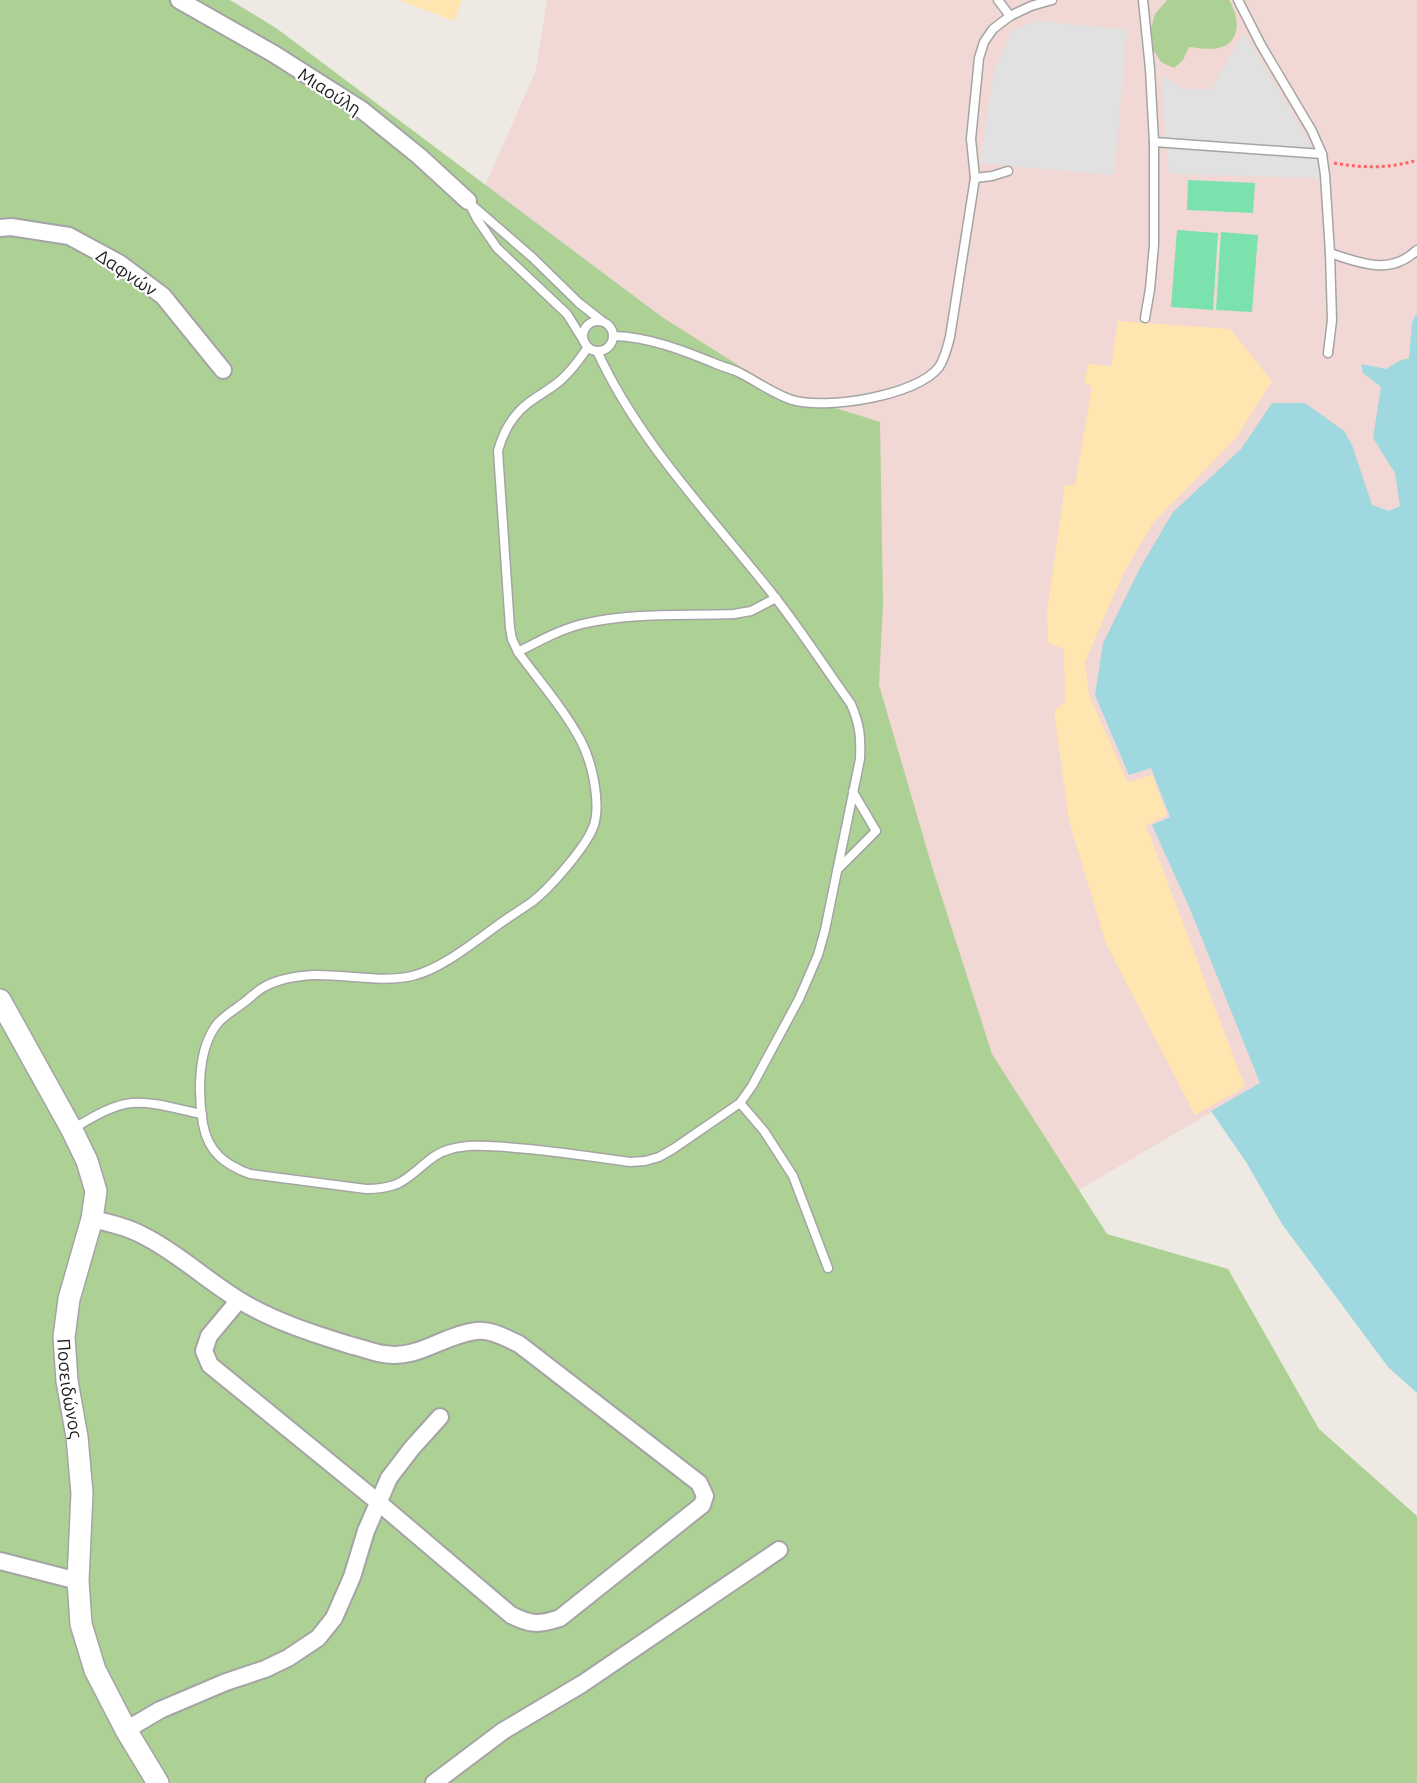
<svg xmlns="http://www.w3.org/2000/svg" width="1417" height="1783" viewBox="0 0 1417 1783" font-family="Ubuntu,sans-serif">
<rect width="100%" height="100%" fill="#eee9e2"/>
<polygon fill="#f1d8d4" points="547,0 1417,0 1417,1024 1261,1083 1038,1214 469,222 536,70"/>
<g fill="#add094">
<polygon points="0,0 230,0 276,28 662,317 776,389 880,422 883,603 879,685 933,870 992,1054 1107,1234 1228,1269 1319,1429 1417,1516 1417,1783 0,1783"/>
<path d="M1167 0H1229C1239 16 1243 43 1218 48 1210 50 1198 48 1189 47L1183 60 1174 68 1161 62 1152 48 1151 28 1155 14Z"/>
</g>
<g fill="#ffe5af">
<polygon points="399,0 462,0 454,21"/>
<polygon points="1118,321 1230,329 1272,381 1236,438 1152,524 1123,574 1085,662 1089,696 1128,782 1152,775 1167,815 1146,825 1245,1087 1195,1115 1106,944 1069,821 1054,711 1065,702 1064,649 1048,643 1047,612 1065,485 1075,485 1092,386 1084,384 1088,364 1111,366"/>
</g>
<g fill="#7be2ae">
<polygon points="1188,180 1255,183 1253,213 1187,210"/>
<polygon points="1177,230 1218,233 1213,310 1171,307"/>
<polygon points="1221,232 1258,235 1252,312 1216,310"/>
</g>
<g fill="#e1e1e1">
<polygon points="1039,21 1127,30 1114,175 980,163 994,71 1012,30"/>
<polygon points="1244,33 1321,162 1321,178 1169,174 1161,75 1183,89 1211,89"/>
</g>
<polygon fill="#9fd8df" points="1417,313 1417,1393 1388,1367 1282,1224 1246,1162 1211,1111 1260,1083 1190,909 1152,825 1170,817 1151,768 1129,775 1095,695 1103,643 1140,568 1173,512 1241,449 1272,403 1305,403 1344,431 1352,445 1372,505 1389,511 1400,506 1395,473 1373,438 1381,387 1363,373 1361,364 1386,369 1399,361 1409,358 1412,322"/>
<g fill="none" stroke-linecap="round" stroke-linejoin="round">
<defs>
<g id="service">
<polyline points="998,0 1010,16"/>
<polyline points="1143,0 1150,69 1154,142 1154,245 1150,289 1145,318"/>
<polyline points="1238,0 1261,45 1312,131 1322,154 1325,175 1330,253 1332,320 1328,353"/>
<polyline points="1154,142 1322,154"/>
<polyline points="975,178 992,176 1008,171"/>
<polyline points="468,201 477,219 497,248 567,314 585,343"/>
<polyline points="473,206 533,258 579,303 602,321"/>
<path d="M1330 253C1360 263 1390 276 1417 250"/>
<circle cx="598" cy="336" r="15"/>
<path d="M614 336C649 337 682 350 714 363 723 367 732 369 740 373 758 382 773 394 792 400 826 410 917 396 939 367 945 358 947 348 950 337L975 178 971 139 979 58 984 42 993 29 1010 16 1031 6 1052 0"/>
<path d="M588 347C580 359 572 370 561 380 551 389 538 395 527 404 512 416 503 432 498 451L510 628 512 639 518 652C539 681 564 709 581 741 592 762 601 802 594 825 587 846 550 888 532 902 523 908 514 914 505 920 479 938 443 969 412 976 380 983 345 974 313 975 297 976 278 979 264 987 258 990 252 996 246 1001 237 1008 225 1015 218 1023 197 1048 198 1094 203 1124 208 1152 225 1165 250 1174L366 1189C377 1189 387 1188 397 1184 417 1175 429 1154 451 1149 469 1144 488 1146 506 1147 548 1150 589 1156 630 1162L645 1161 659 1157 673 1149 740 1103 752 1086 799 999 818 955 825 930 860 759C861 737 860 725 851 704 825 668 801 630 774 596 712 517 639 443 597 351"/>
<path d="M518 652C539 641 559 630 582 624 631 612 684 616 734 614L751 611 776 598"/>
<polyline points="838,869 876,831 853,792"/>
<polyline points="740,1103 764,1131 793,1176 828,1268"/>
<path d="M72 1129C90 1119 111 1105 132 1103 155 1101 179 1110 202 1114"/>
</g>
<g id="minor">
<polyline points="179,0 274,54 362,110 419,156 468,201"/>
<polyline points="0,228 11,227 69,236 119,263 163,296 223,370"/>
<path d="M92 1219C109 1223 128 1227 144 1236 178 1253 206 1280 239 1300 273 1321 314 1334 353 1346 363 1348 374 1353 384 1354 418 1360 443 1335 476 1331 490 1329 506 1338 519 1344L699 1483 705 1496 702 1505 560 1618C539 1625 531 1625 511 1615L378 1502 210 1365 204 1351 209 1336 239 1300"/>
<polyline points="0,1561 78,1581"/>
<polyline points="126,1730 160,1710 226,1682 265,1669 288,1658 318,1638 334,1618 352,1577 366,1531 389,1478 412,1448 440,1417"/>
<polyline points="434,1783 503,1731 582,1684 779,1550"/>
</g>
<g id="tertiary">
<path id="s1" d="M0 1000 72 1130 87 1161 96 1191 92 1219 69 1299 64 1337 67 1381 77 1437 82 1493 78 1581 81 1624 95 1670 126 1730 158 1783"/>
</g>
</defs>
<use href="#service" stroke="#a4a4a4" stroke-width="11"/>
<use href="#minor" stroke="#a4a4a4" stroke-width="20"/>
<use href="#tertiary" stroke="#a4a4a4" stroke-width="24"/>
<path stroke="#ff6265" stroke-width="3" stroke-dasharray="3 3" stroke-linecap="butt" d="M1334 163C1362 168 1389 169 1417 160"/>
<use href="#service" stroke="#fff" stroke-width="8"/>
<use href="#minor" stroke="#fff" stroke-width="16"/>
<use href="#tertiary" stroke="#fff" stroke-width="21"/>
</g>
<g text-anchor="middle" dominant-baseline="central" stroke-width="4.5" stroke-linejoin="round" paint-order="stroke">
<g font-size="18" fill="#1d1d1d" stroke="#fff">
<text transform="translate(330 91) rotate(33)">Μιαούλη</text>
<text transform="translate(127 272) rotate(34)">Δαφνών</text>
<text stroke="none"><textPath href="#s1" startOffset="416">Ποσειδώνος</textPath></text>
</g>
</g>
</svg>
